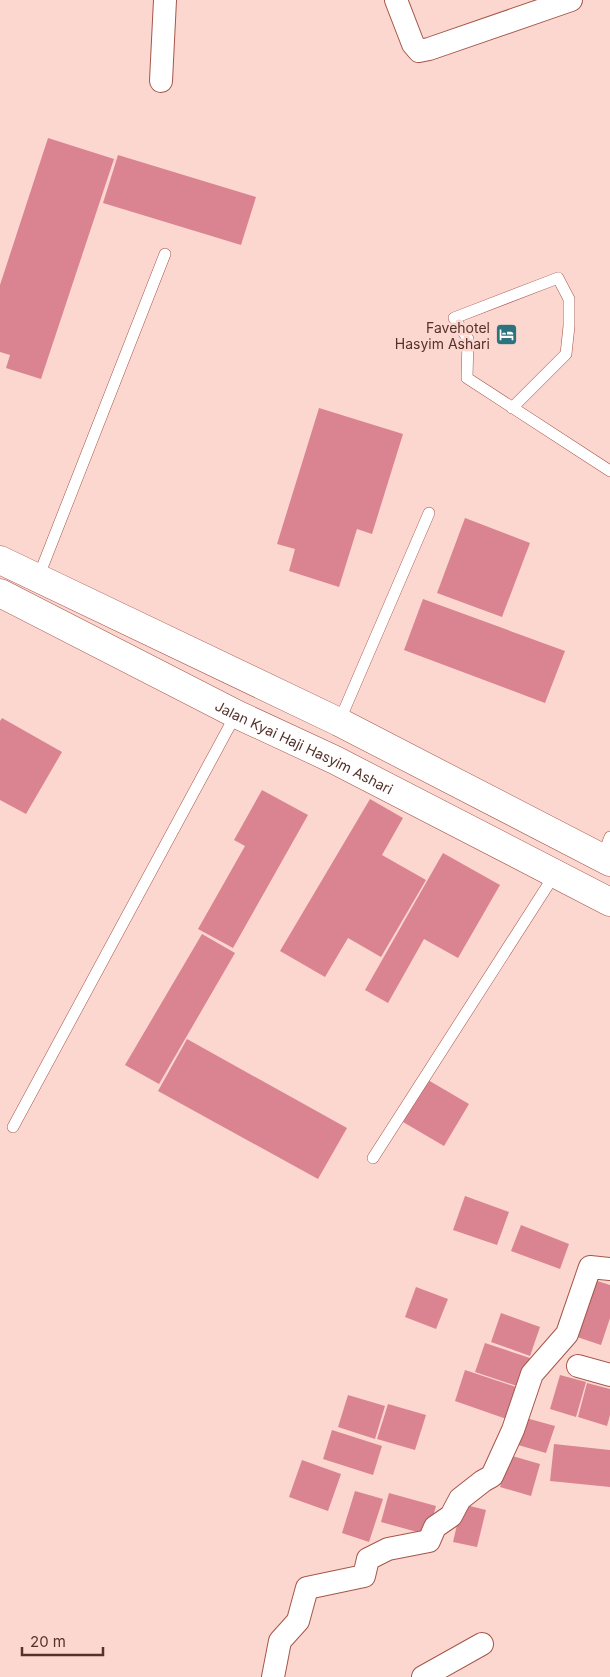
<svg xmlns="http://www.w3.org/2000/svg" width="610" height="1677" viewBox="0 0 610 1677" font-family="Inter,sans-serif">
<rect width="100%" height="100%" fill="#fcd7d0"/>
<g fill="#da8491">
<polygon points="48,138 114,159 41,379 6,368 10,355 0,352 0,285"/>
<polygon points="118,155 256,197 241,245 103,203"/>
<polygon points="319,408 403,434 372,534 357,529 339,587 289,571 295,549 277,544"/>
<polygon points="465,518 530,543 502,617 437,593"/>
<polygon points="423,599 565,651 545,703 404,650"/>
<polygon points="2,718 62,752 26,814 0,800 0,721"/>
<polygon points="262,790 308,815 233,948 198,929 245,846 234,840"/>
<polygon points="370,799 403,818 382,855 426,880 381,957 348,938 325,977 280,951"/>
<polygon points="443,853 500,885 458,958 424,939 388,1003 365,990"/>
<polygon points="202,934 235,953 159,1084 125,1065"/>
<polygon points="187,1039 347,1128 318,1179 158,1091"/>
<polygon points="428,1080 469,1104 444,1146 403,1122"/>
<polygon points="465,1196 509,1212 497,1245 453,1230"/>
<polygon points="521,1225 569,1244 560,1269 511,1251"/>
<polygon points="591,1279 610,1285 610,1318 601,1345 571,1335"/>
<polygon points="416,1287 448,1299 436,1329 405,1317"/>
<polygon points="501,1313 540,1327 530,1356 491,1342"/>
<polygon points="485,1343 533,1359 523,1388 475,1372"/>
<polygon points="465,1370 522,1389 512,1421 455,1401"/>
<polygon points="560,1375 586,1382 576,1417 550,1409"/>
<polygon points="587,1383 610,1389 610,1415 607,1426 578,1417"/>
<polygon points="348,1395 385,1406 375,1439 338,1427"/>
<polygon points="388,1404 426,1415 415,1450 377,1439"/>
<polygon points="526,1418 555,1426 546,1453 518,1445"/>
<polygon points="332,1430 382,1446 373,1475 323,1459"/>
<polygon points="554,1444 610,1450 610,1487 550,1481"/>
<polygon points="509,1455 540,1464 531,1496 500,1487"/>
<polygon points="302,1460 341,1474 328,1511 289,1497"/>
<polygon points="355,1491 383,1499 369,1542 342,1533"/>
<polygon points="389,1493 436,1506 428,1535 381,1522"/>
<polygon points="462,1504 486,1510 477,1547 453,1542"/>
</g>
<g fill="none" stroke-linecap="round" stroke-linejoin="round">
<defs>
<g id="lane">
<polyline points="512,408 566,354 569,326 569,299 558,278 454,318 468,339 467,378 610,471"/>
<polyline points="38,578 165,254"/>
<polyline points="339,722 429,513"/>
<polyline points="602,858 610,837"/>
<polyline points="13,1127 236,714"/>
<polyline points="373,1158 555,874"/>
</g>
<g id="street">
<polyline points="396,0 413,44 419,51 429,49 571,0"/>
<polyline points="161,81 165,0"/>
<polyline points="578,1366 610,1375"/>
<polyline points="273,1677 280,1641 298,1621 307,1588 364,1576 368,1559 388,1549 429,1541 435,1527 451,1516 460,1499 483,1481 492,1476 513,1430 532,1374 567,1334 590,1267 610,1269"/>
<polyline points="423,1677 482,1644"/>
</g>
<g id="primary">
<polyline points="0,560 339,722 610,862"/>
<path id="s1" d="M0 593 236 714 335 760 610 902"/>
</g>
</defs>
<use href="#lane" stroke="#a55649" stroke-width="12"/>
<use href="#street" stroke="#a55649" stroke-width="24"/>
<use href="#primary" stroke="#a55649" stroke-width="29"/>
<use href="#lane" stroke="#fff" stroke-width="11"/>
<use href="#street" stroke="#fff" stroke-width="22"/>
<use href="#primary" stroke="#fff" stroke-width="28"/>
</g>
<defs>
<symbol id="hotel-square" viewBox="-11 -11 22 22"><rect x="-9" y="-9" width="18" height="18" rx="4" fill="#2b737e" stroke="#fcd7d0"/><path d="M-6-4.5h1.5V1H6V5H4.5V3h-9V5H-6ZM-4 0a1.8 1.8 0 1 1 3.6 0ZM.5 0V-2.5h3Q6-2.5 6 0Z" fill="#fff"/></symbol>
</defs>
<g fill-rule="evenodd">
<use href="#hotel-square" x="494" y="322" width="25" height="25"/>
</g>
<g text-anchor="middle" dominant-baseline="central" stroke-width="5" stroke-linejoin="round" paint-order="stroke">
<g font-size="14" fill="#55312b" stroke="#fcd7d0" text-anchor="end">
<text x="490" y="327">Favehotel<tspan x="490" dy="16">Hasyim Ashari</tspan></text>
</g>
<g font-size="14" fill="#55312b" stroke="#fcd7d0">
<text stroke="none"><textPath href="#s1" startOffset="341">Jalan Kyai Haji Hasyim Ashari</textPath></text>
</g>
</g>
<path d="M22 1647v8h81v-8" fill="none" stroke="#55312b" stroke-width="2.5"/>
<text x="30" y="1647" font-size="15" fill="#55312b" stroke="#fcd7d0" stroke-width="4" paint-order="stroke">20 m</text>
</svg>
